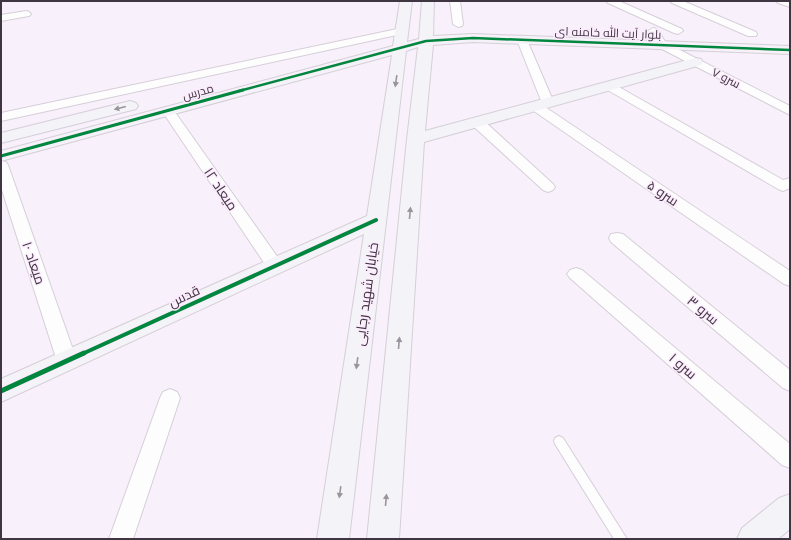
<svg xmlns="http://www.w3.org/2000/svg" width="791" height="540" viewBox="0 0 791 540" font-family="Raleway,Cairo,sans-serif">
<rect width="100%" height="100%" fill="#f8f0fa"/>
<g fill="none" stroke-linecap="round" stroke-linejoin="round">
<defs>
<polygon id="lane" points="559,436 563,438 627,539 614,539 555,444 554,441 555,438"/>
<g id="street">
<polygon points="450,1 460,1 463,24 462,26 458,27 453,24"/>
<polygon points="606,1 619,1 682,29 683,31 678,34 674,33 608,3"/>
<polygon points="670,1 683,1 756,32 757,34 756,36 748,36 672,3"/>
<polygon points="776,1 790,1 790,7 778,3"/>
<polygon points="26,11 29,12 31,14 29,16 1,21 1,15"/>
<polygon points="402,28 407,31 406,33 1,121 1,113"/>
<polygon points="653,28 657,29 666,43 790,106 790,115 658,47 648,31"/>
<polygon points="522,37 527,40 554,103 552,106 544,106 542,103 517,40"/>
<polygon points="610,82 783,180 790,178 790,188 783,191 778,189 606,89 604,86 606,83"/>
<polygon points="535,102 539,103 790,271 790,286 784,284 531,109 529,106 531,103"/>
<polygon points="168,107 172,108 281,262 283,266 281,270 275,272 269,270 162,111 164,108"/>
<polygon points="477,118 482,119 553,184 555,187 553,190 548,192 543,190 472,125 471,122 472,119"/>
<polygon points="1,161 6,162 8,165 77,361 74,367 67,369 60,367 57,361 1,187"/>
<polygon points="617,233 623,234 790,370 790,391 783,388 611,242 609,238 611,234"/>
<polygon points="576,268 582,270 790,444 790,468 782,465 570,278 567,274 570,270"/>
<polygon points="170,389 177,392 180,398 133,539 109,539 160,398 163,392"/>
</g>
<g id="secondary">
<polygon points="400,1 412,1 407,42 419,39 422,1 434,1 433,36 473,34 790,46 790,54 473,42 433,45 425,131 691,59 696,58 701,59 703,62 701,65 424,142 399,539 367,539 407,139 418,47 406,51 349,539 317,539 364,234 1,402 1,379 367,216 392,55 1,161 1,151 393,46"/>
<polygon points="130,101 136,103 138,106 136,109 1,143 1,133"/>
<polygon points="790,494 790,529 778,539 737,539 742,528 779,498"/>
</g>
</defs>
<use href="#lane" stroke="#d6ced8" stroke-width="2"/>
<use href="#street" stroke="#d6ced8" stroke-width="2"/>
<use href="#secondary" stroke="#d6ced8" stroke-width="2"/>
<use href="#lane" fill="#fefdfe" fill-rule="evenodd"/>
<use href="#street" fill="#fefdfe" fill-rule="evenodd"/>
<use href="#secondary" fill="#f4f3f7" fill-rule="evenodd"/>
<defs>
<polyline id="cycleway-far3" points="239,91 426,41 473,38 790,50"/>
<polyline id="cycleway-far2" points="1,156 243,90"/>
<polyline id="cycleway-far1" points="82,354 376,220"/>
<polyline id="cycleway" points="1,391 84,353"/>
</defs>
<use href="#cycleway-far3" stroke="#fcecfe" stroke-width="4"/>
<use href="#cycleway-far2" stroke="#fcecfe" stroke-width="5"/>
<use href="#cycleway-far1" stroke="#fcecfe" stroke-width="6"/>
<use href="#cycleway" stroke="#fcecfe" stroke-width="8"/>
<use href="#cycleway-far3" stroke="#00873e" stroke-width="2.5"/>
<use href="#cycleway-far2" stroke="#00873e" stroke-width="3"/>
<use href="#cycleway-far1" stroke="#00873e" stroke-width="4"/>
<use href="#cycleway" stroke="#00873e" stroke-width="5"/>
</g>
<defs><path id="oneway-solid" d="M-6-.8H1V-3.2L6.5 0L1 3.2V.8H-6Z"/></defs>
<g fill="#9a949c">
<use href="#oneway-solid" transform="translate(396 81) rotate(98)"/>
<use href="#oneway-solid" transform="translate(120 108) rotate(166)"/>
<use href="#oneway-solid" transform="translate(410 213) rotate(-85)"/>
<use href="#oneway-solid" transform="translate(399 343) rotate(-85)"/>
<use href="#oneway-solid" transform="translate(357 363) rotate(98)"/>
<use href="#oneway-solid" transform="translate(340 492) rotate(98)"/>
<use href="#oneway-solid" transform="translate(386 500) rotate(-85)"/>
</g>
<g text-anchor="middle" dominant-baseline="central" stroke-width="3" stroke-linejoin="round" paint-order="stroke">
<g font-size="12" fill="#403641" stroke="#fcecfe">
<text transform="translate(608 33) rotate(2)">بلوار آیت الله خامنه ای</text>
<text transform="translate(726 78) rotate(27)">سرو ۷</text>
<text transform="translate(198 92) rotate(-15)">مدرس</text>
</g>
<g font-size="14" fill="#403641" stroke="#fcecfe">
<text transform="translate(221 189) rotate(56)">میعاد ۱۲</text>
<text transform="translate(663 193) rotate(34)">سرو ۵</text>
<text transform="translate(34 263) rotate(71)">میعاد ۱۰</text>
<text transform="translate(366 294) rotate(-82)">خیابان شهید رجایی</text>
<text transform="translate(184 296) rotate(-25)">قدس</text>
<text transform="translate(703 310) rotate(40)">سرو ۳</text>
<text transform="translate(683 366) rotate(41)">سرو ۱</text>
</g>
</g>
<rect width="791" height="540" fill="none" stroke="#403641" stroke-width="4"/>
</svg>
